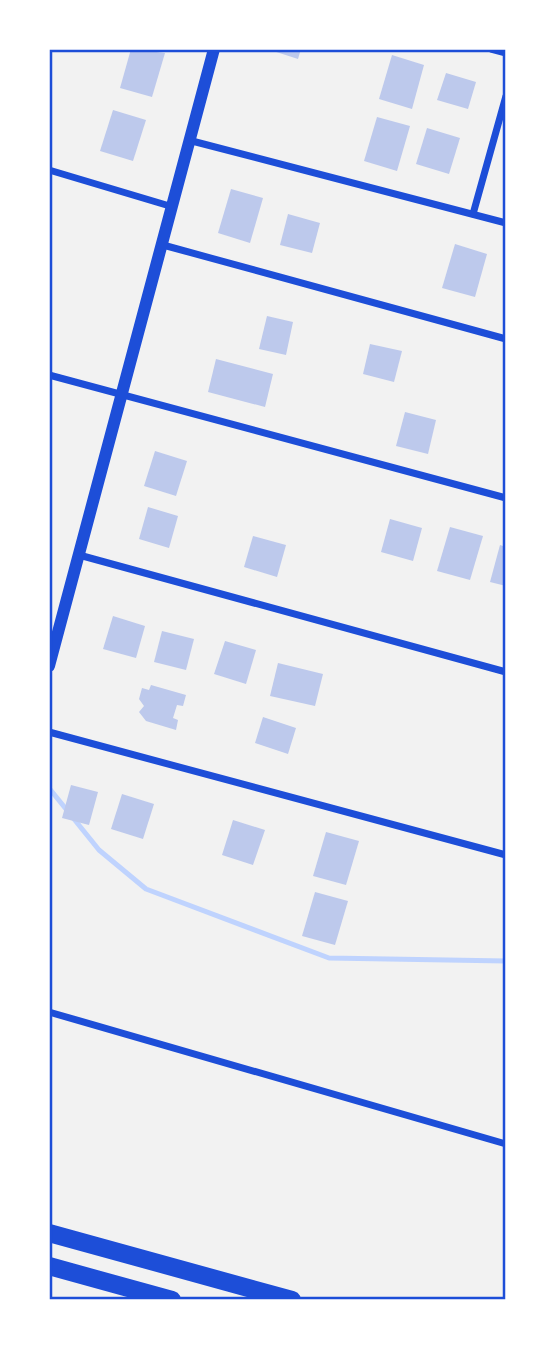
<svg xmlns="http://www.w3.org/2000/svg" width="555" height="1349" viewBox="0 0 555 1349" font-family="'Source Sans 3',sans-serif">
<rect width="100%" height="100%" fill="#f2f2f2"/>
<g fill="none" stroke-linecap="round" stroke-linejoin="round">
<polyline stroke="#bfd3fe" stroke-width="5" points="49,788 99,850 146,889 329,958 506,961"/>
</g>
<g fill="#bdc9ec">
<polygon points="131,49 165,53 152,97 120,88"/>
<polygon points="267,49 301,49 298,59"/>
<polygon points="392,55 424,65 412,109 379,99"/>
<polygon points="446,73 476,82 468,109 437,100"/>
<polygon points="113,110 146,120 133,161 100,151"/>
<polygon points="377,117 410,126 397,171 364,161"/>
<polygon points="427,128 460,138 449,174 416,164"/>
<polygon points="231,189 263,198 250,243 218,233"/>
<polygon points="288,214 320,223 312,253 280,245"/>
<polygon points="455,244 487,254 475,297 442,288"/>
<polygon points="267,316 293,322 286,355 259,349"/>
<polygon points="370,344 402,351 394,382 363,374"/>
<polygon points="216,359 273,374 265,407 208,392"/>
<polygon points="405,412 436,420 428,454 396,446"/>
<polygon points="155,451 187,461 176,496 144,486"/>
<polygon points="148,507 178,516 169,548 139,539"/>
<polygon points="390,519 422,528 413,561 381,552"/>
<polygon points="450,527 483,536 470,580 437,571"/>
<polygon points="253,536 286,545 277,577 244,567"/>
<polygon points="500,545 506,547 506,586 490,582"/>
<polygon points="113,616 145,626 136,658 103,649"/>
<polygon points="162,631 194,639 186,670 154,662"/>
<polygon points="225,641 256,650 246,684 214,674"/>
<polygon points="278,663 323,674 315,706 270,696"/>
<polygon points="151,685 186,695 183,706 177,705 173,718 178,720 176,730 146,721 139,712 144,706 139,699 142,688 149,690"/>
<polygon points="263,717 296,728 288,754 255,743"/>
<polygon points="71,785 98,792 89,825 62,818"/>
<polygon points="122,794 154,804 143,839 111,829"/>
<polygon points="233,820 265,830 253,865 222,855"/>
<polygon points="326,832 359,841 346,885 313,876"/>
<polygon points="315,892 348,901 335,945 302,936"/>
</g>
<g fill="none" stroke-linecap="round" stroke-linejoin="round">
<g stroke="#1d4ed8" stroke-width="7">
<polyline points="491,49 506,53"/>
<polyline points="192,141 506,223"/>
<polyline points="49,170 173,207"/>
<polyline points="473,214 506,96"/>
<polyline points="163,245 506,339"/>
<polyline points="49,375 506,498"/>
<polyline points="79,555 506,672"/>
<polyline points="49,732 506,855"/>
<polyline points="49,1012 506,1144"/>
</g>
<polyline stroke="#1d4ed8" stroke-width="12" points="49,666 214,49"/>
<g stroke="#1d4ed8" stroke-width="18">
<polyline points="49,1233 292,1300"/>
<polyline points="49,1266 172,1300"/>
</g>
</g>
<rect width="555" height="1349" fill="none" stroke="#ffffff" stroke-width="102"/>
<rect x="51" y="51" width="453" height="1247" fill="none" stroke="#1d4ed8" stroke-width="2.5"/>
</svg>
